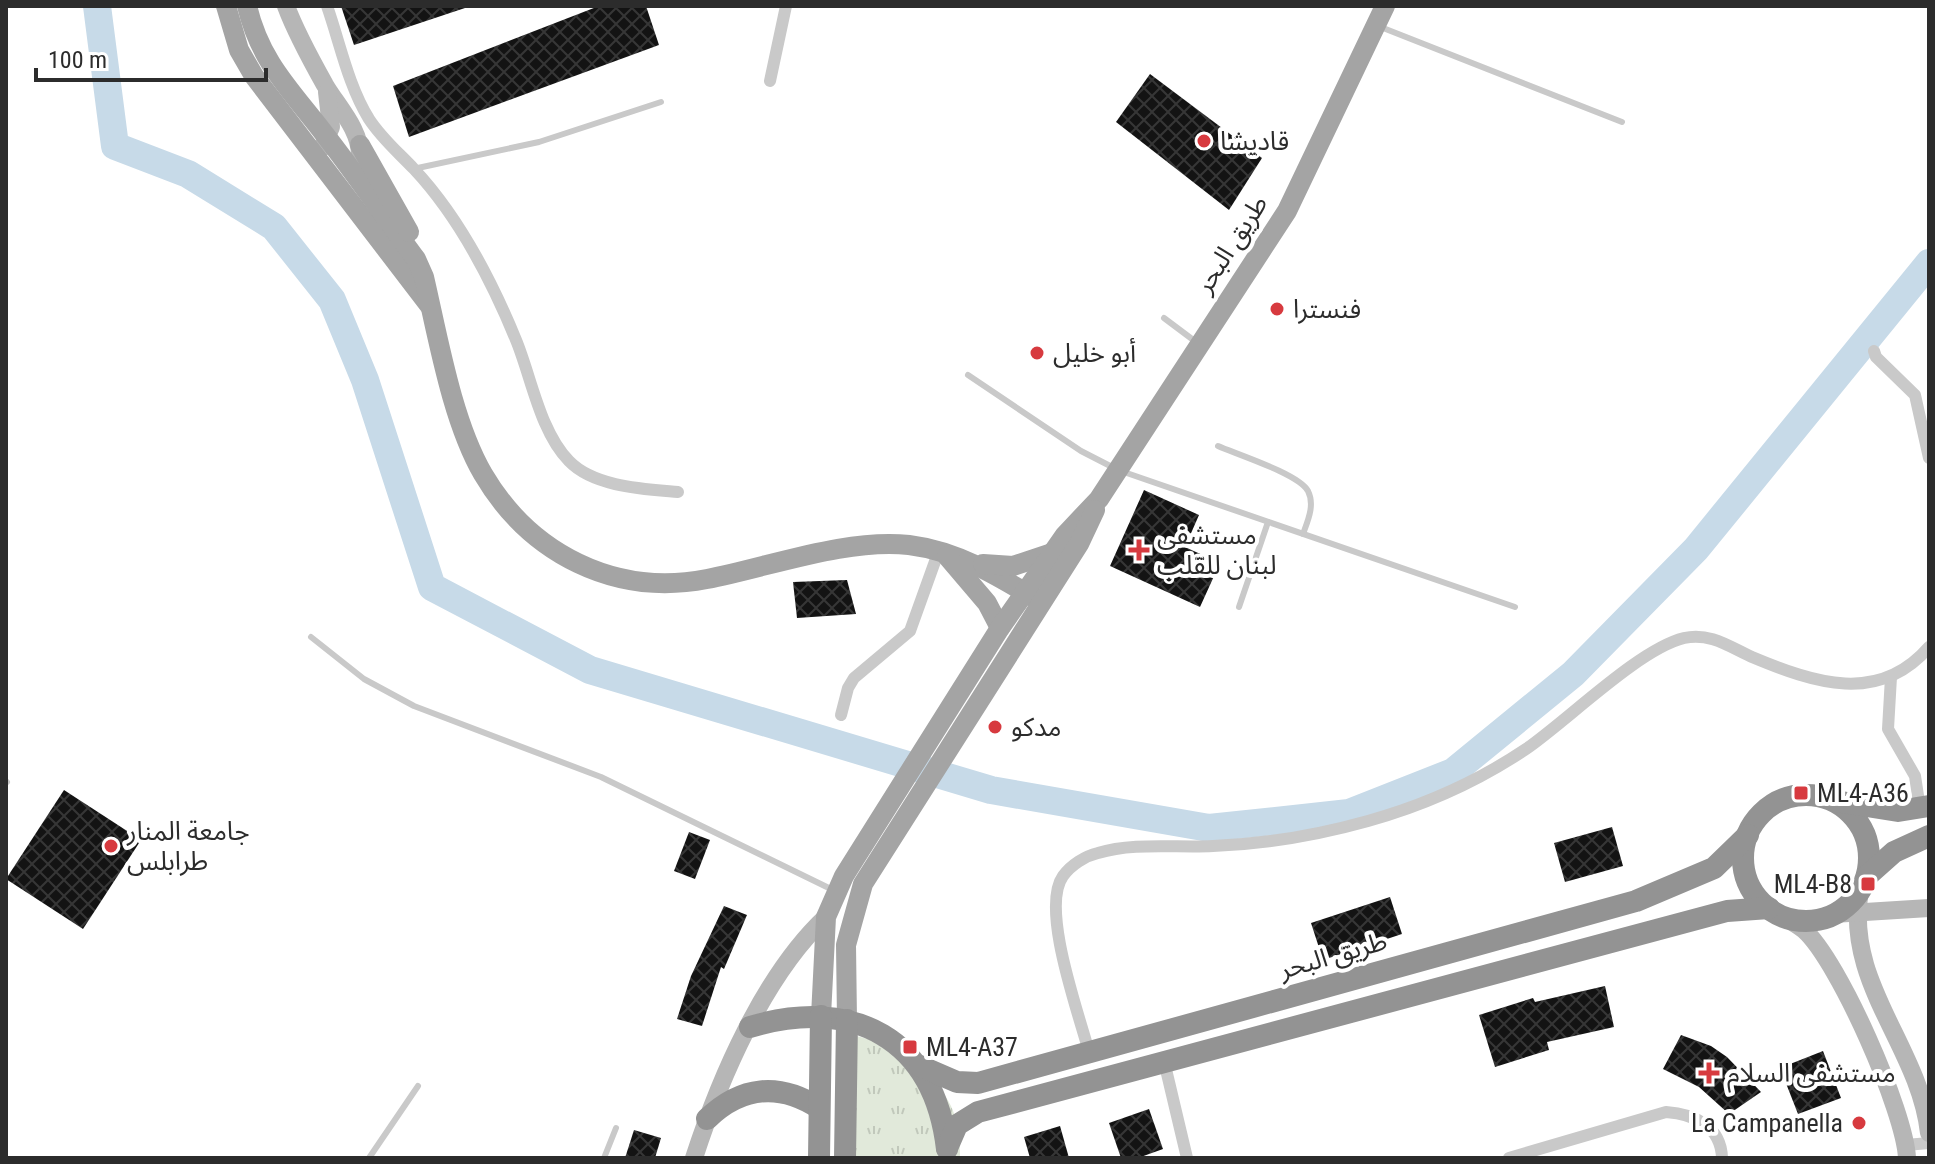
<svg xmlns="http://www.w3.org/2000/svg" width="1935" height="1164" viewBox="0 0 1935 1164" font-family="'Roboto Condensed','Noto Sans Arabic',sans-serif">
<defs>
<pattern id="grass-tufts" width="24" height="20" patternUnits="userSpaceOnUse" patternTransform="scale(2)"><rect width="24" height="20" fill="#e1e9da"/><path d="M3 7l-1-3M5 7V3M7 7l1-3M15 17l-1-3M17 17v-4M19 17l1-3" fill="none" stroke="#c1c8bb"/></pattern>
<pattern id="building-cross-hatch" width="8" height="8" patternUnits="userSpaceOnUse" patternTransform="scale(2)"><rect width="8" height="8" fill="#131313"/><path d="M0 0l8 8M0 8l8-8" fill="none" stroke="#363636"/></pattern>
</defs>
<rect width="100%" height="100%" fill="#fff"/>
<path fill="url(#grass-tufts)" d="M849 1035C873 1038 886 1046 906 1060 946 1088 960 1107 960 1158H839Z"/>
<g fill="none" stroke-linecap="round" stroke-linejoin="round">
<polyline stroke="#c7dae8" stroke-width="28" points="97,6 115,146 188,174 274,227 332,300 365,380 432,587 590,670 991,790 1209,828 1349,813 1453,772 1573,674 1696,549 1929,263"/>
</g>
<g fill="url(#building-cross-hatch)">
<polygon points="341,6 465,6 465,8 354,45"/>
<polygon points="599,6 646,6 659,45 409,137 393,86"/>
<polygon points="1150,74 1262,158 1229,210 1116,122"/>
<polygon points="1144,490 1199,515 1185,547 1220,563 1200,607 1110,566"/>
<polygon points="847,580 856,614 797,618 793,582"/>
<polygon points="64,790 141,840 83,929 6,879"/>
<polygon points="1612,827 1623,866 1565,882 1554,843"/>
<polygon points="689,832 710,840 695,879 674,871"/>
<polygon points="1390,897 1402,934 1323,960 1311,923"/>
<polygon points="724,906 747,915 724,969 721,967 702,1026 677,1019 691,976"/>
<polygon points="1605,986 1614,1027 1547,1042 1549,1050 1495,1067 1479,1015 1533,998 1535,1002"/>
<polygon points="1681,1035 1711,1046 1727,1057 1761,1092 1729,1114 1699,1087 1663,1069"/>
<polygon points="1823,1051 1841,1098 1798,1114 1780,1068"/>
<polygon points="1149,1109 1163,1149 1138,1158 1121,1158 1109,1123"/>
<polygon points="1060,1126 1069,1158 1030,1158 1024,1137"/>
<polygon points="634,1130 661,1138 655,1158 625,1158"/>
</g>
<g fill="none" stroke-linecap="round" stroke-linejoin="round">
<g stroke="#c9c9c9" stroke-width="6">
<polyline points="1378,26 1622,122"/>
<polyline points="413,169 539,142 661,102"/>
<polyline points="1164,318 1196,342"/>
<polyline points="968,375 1081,451 1118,470 1515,607"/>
<path d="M1218 446C1236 454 1299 474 1308 491 1315 505 1308 520 1303 534"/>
<polyline points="1239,607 1268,522"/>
<polyline points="311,637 364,679 414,706 601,777 833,890"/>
<polyline points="6,783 7,782"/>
<polyline points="369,1158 418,1086"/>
<polyline points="604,1158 616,1128"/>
</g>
<g stroke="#c9c9c9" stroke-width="12">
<path d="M327 6C340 43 348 85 369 119 382 139 398 152 414 169 459 217 491 279 516 340 531 376 540 432 569 461 594 487 644 489 678 492"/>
<polyline points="770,81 786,6"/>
<polyline points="1874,351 1876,357 1915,395 1929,458"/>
<polyline points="1891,677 1888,729 1915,776 1920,809"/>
<polyline points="841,715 848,688 854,678 910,631 938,553"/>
<path d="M1089 1052C1079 1014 1040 908 1063 876 1071 865 1085 856 1098 853 1133 842 1177 848 1213 846 1265 844 1318 835 1368 821 1425 805 1477 782 1526 749 1568 720 1639 649 1684 638 1710 632 1730 647 1752 657 1814 683 1879 705 1929 647"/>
<polyline points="1164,1061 1187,1158"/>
<polyline points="1906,1145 1929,1143"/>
<path d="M1509 1158 1666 1112C1694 1114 1721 1126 1722 1158"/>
</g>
<g stroke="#b6b6b6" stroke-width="18">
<path d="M286 6C296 33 311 60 325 85 338 107 361 130 360 157"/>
<polyline points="322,148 331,127 327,92"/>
<path d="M1860 890C1844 984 1919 1045 1929 1133"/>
<path d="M1778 914C1787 919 1797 924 1804 930 1839 961 1905 1112 1907 1158"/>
<polyline points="1833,914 1929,908"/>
<path d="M694 1158C720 1078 764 975 826 917"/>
</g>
<g stroke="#a4a4a4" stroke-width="20">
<polyline points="226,6 239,50 254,76 429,305"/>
<path d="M247 6C261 65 294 93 329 140 359 179 387 220 416 259L424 277C438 337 452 421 483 474 530 554 615 597 707 579 769 567 847 538 909 545 958 551 1000 577 1041 602"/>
<polyline points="360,145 409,232"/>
<polyline points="947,556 987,603 1000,628"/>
<polyline points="983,564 1013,566 1052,553"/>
<polyline points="821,1016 826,917 844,876 1000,628 1065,535 1099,499 1287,211 1385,6"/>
<polyline points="847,1020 846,945 863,884 1079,544 1095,510"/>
</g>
<g stroke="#939393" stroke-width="22">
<circle cx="1806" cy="858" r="63"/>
<polyline points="1835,801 1898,811 1929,806"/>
<polyline points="1867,876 1894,852 1929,836"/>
<path d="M750 1027C853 996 934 1038 947 1149"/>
<polyline points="920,1066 957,1082 978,1083 1636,901 1714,868 1748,835"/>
<path d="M707 1119C741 1086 779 1082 819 1108"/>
<polyline points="947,1148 957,1125 978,1112 1727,911 1769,908"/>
<polyline points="819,1158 821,1016"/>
<polyline points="845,1158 847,1020"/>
</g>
</g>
<g fill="#d73a3f" stroke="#fff" stroke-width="3">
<circle cx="1204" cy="141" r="8"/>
<circle cx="1277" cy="309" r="8"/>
<circle cx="1037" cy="353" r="8"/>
<path d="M1135 538h8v8h8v8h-8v8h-8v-8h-8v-8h8z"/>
<circle cx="995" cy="727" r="8"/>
<rect x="1793" y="785" width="16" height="16" rx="4"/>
<circle cx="111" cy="846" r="8"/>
<rect x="1860" y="876" width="16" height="16" rx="4"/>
<rect x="902" y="1039" width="16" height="16" rx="4"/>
<path d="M1705 1061h8v8h8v8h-8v8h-8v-8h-8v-8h8z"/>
<circle cx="1859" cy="1123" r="8"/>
</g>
<g text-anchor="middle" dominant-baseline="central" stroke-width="8" stroke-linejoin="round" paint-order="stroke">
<g font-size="26" fill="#2c2c2c" stroke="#fff" text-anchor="start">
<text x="1220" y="141">قاديشا</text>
<text x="1293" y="309">فنسترا</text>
<text x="1053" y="353">أبو خليل</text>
<text x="1157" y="535">مستشفى<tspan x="1157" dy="30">لبنان للقلب</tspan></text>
<text x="1011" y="727">مدكو</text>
<text x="1817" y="793">ML4-A36</text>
<text x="127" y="831">جامعة المنار<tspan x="127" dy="30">طرابلس</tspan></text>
<text x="1852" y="884" text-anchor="end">ML4-B8</text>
<text x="926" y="1047">ML4-A37</text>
<text x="1727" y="1073">مستشفى السلام</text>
<text x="1843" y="1123" text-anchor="end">La Campanella</text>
</g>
<g font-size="26" fill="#2c2c2c" stroke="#fff">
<text transform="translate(1231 244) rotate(-57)">طريق البحر</text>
<text transform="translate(1333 955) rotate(-16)">طريق البحر</text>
</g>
</g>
<rect width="1935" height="1164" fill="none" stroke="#2c2c2c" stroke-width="16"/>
<path d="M36 68v12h230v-12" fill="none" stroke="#2c2c2c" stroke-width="4"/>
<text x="48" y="68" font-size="24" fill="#2c2c2c" stroke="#ffffff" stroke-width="6" paint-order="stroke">100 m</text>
</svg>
